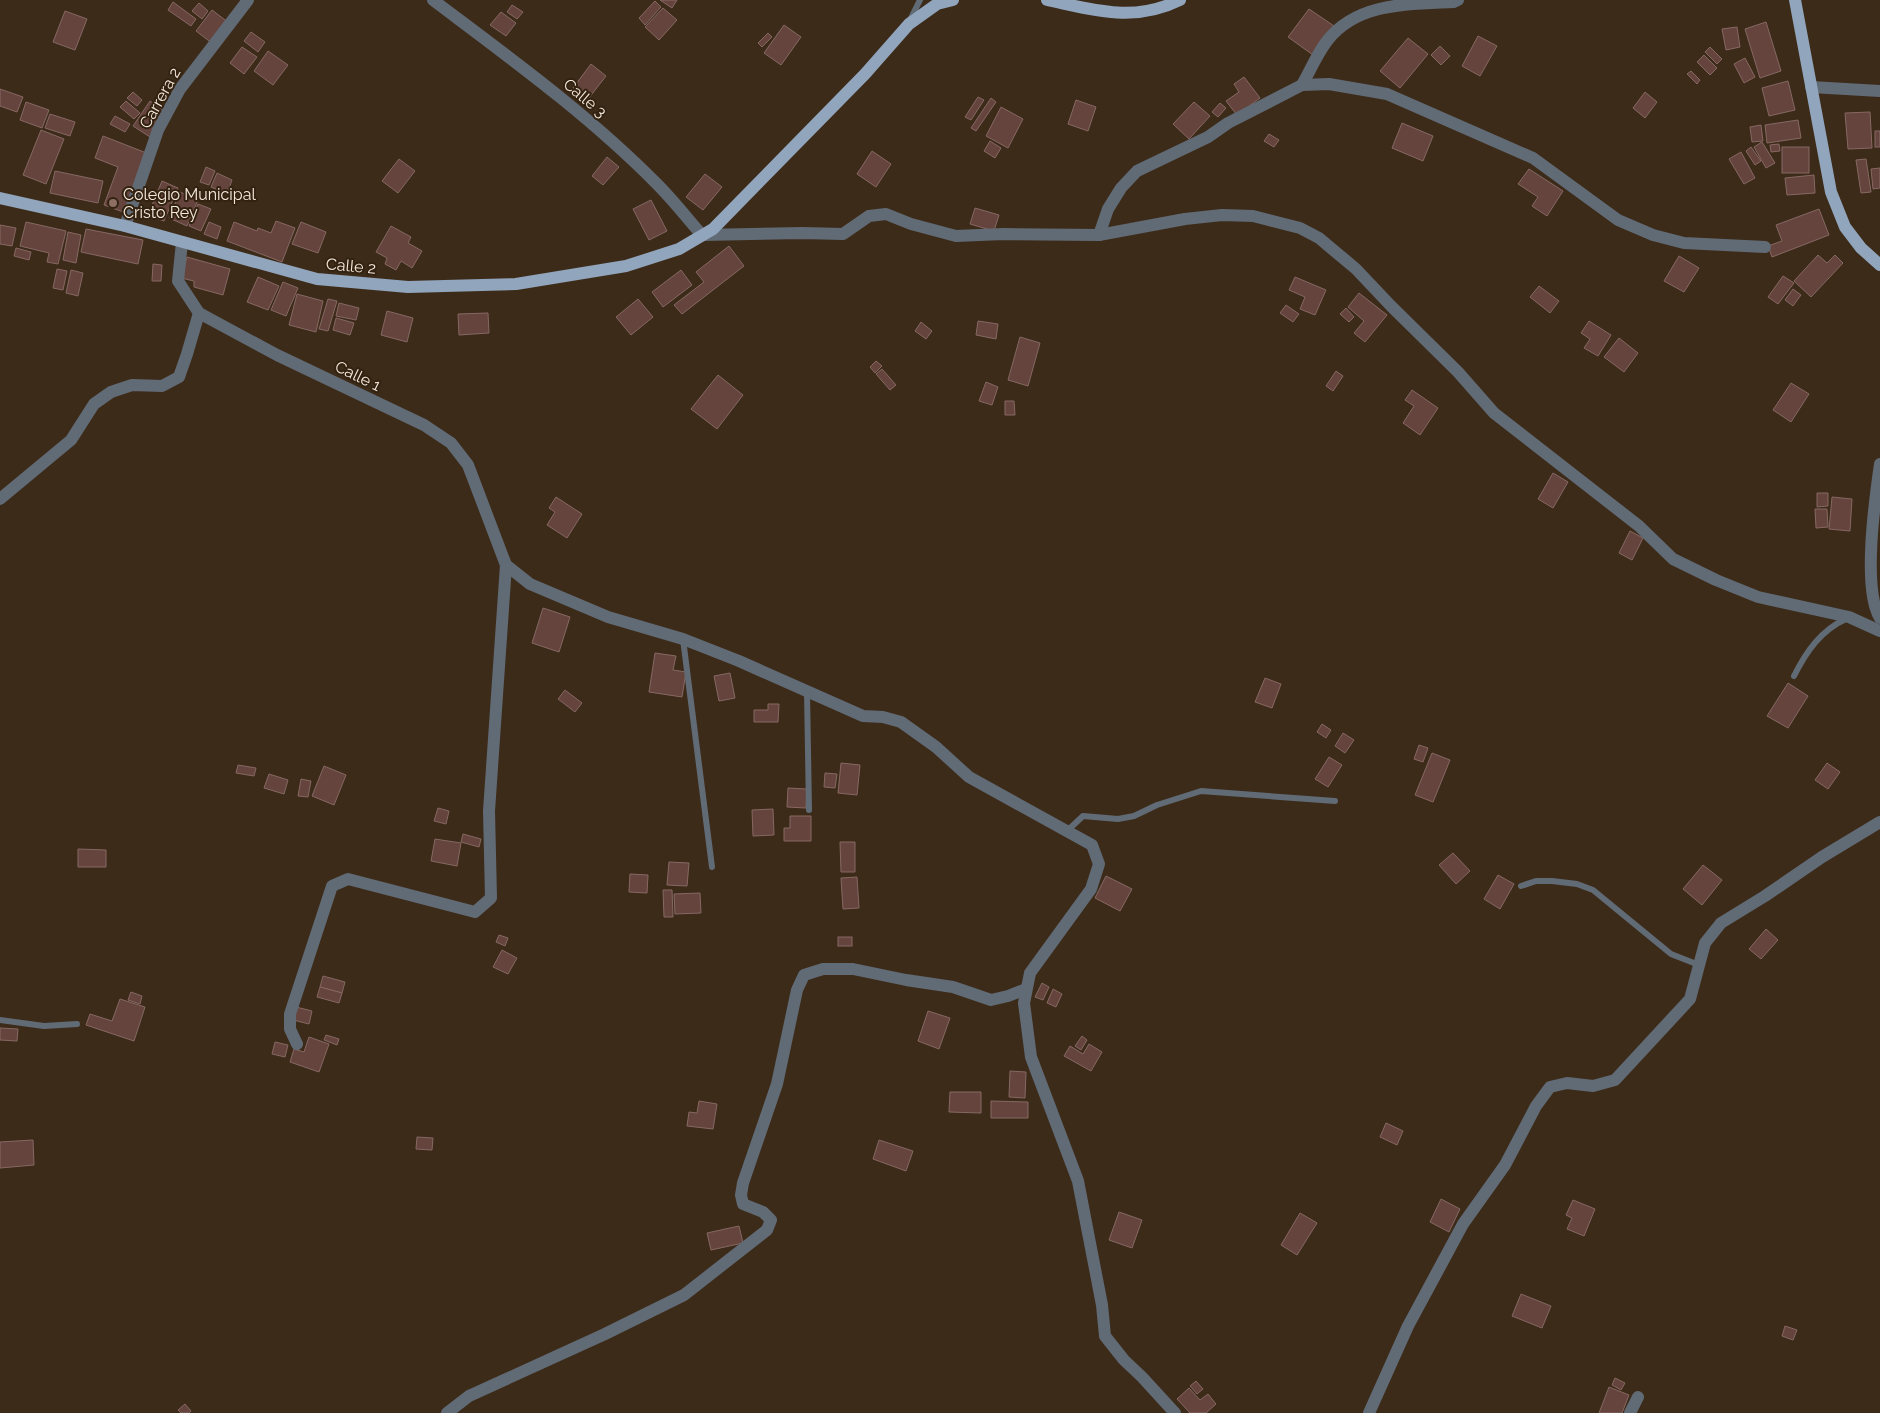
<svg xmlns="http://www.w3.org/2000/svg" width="1880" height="1413" viewBox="0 0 1880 1413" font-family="Raleway,sans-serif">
<rect width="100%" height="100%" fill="#3d2b1a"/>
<g fill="#65443e" stroke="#866863">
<polygon points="660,0 677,0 672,8"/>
<polygon points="655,1 661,7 645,25 639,18"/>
<polygon points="173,2 196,19 191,26 168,10"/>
<polygon points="199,3 208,11 202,19 192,11"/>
<polygon points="512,5 523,12 517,19 507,12"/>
<polygon points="663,8 677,20 659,40 645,27"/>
<polygon points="1309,9 1334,26 1313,55 1288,37"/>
<polygon points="212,10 229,23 213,44 196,31"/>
<polygon points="65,11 87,19 75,50 53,42"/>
<polygon points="501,12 516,23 506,36 490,25"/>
<polygon points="1766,22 1781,71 1760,78 1745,29"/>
<polygon points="784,25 801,37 781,65 764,53"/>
<polygon points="1737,27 1740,47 1726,50 1722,29"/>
<polygon points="251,32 265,42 258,52 244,41"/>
<polygon points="768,33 772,37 762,47 758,43"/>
<polygon points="1478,36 1497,46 1480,76 1462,66"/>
<polygon points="1408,38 1428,54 1400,88 1380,71"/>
<polygon points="1440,46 1450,56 1441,65 1431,55"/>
<polygon points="242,47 257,57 244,74 230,63"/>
<polygon points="1710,47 1722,59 1717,64 1705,52"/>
<polygon points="268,51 288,65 273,85 254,71"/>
<polygon points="1704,55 1717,68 1710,75 1697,62"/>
<polygon points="1745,58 1755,77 1744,83 1734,64"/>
<polygon points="591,64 606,76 585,103 570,92"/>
<polygon points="1691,71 1700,80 1697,84 1687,74"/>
<polygon points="1244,77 1260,98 1237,115 1226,101 1239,92 1234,84"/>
<polygon points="1788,81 1795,110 1769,116 1762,88"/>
<polygon points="0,89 23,97 17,112 0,106"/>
<polygon points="133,92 142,100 137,106 127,98"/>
<polygon points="1645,92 1657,102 1645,118 1633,108"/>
<polygon points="978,97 984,100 971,120 965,117"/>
<polygon points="991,98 996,102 976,131 971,128"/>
<polygon points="1076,100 1096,107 1088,131 1068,124"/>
<polygon points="126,101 140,113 134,119 120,107"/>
<polygon points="150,101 167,112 150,137 133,126"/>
<polygon points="26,102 49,110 42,128 20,120"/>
<polygon points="1194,102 1210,116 1189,139 1173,124"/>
<polygon points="1220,103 1226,108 1218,117 1212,112"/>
<polygon points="1001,107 1023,119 1008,148 986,136"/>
<polygon points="1870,112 1872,148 1848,149 1845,113"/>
<polygon points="50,114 75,122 70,136 45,128"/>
<polygon points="115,116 130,124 125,132 110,124"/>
<polygon points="1798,120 1801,138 1767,143 1765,125"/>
<polygon points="1402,123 1433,136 1423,161 1392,148"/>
<polygon points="1761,125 1763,141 1752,142 1750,127"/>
<polygon points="41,130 64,139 46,184 23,175"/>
<rect x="1875" y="131" width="5" height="16"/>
<polygon points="1269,134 1279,140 1274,147 1264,141"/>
<polygon points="103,136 149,154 126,213 104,205 118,167 95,158"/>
<polygon points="990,141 1001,148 995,158 984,151"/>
<polygon points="1762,142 1775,163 1766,168 1754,147"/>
<polygon points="1779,144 1780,151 1771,152 1770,145"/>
<polygon points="1751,147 1761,161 1755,165 1746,151"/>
<rect x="1782" y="147" width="27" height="26"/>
<polygon points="872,151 891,164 876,187 857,174"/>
<polygon points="1741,152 1755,178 1744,184 1729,159"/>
<polygon points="607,157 619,167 603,185 592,176"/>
<polygon points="399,159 415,171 398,193 382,181"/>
<polygon points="1866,159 1871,192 1861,193 1856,160"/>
<polygon points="206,167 215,171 209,185 200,182"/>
<polygon points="1880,168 1880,188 1873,189 1871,169"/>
<polygon points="1529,169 1563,191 1547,216 1532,206 1538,197 1518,184"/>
<polygon points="55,171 103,181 98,203 50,193"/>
<polygon points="217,173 232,180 227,194 211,187"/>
<polygon points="705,174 722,187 703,210 686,197"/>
<polygon points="1814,175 1815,193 1787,195 1785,178"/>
<polygon points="162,181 178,188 164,221 148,215"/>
<polygon points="180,192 198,200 187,226 169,218"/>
<polygon points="651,200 667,231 649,240 633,209"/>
<polygon points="198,204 211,209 201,231 189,226"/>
<polygon points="975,208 999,215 994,231 970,224"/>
<polygon points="1819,209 1829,235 1772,257 1768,246 1782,241 1776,225"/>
<polygon points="276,221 295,228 282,262 227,241 234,222 257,231 258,228 271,233"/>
<polygon points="26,222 66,231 58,264 47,262 49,253 20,246"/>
<polygon points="209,222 221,227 217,239 204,234"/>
<polygon points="301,222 326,232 318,253 292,244"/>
<polygon points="0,225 16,228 12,246 0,244"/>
<polygon points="391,226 411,237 408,243 422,251 412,268 401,261 396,270 385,264 387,258 376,252"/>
<polygon points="86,229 143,240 138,264 81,252"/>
<polygon points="68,232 81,235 76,263 63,260"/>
<polygon points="729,246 744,266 682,314 674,305 704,282 696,272"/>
<polygon points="16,248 31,252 29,260 14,256"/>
<polygon points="1818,255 1827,263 1835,255 1843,263 1811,297 1794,281"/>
<polygon points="1679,256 1699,268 1684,292 1664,281"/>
<polygon points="187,257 230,269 223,295 194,287 194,281 181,278"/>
<polygon points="153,264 162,265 161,281 152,281"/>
<polygon points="57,269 67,271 63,290 53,288"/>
<polygon points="71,270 83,273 78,296 66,293"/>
<polygon points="681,270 692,285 663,307 652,292"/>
<polygon points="1783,276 1794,283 1778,304 1768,297"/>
<polygon points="258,277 279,286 268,310 247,302"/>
<polygon points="1295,277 1326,290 1315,315 1300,309 1305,297 1289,290"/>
<polygon points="283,282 298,288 286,316 271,310"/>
<polygon points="1539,286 1559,301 1550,313 1530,297"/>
<polygon points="1793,289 1801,295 1793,306 1785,300"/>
<polygon points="1359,293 1387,315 1365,342 1354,333 1364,321 1348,307"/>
<polygon points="297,294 323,301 316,332 289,325"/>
<polygon points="328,299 337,301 328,331 319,329"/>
<polygon points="638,299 653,317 631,335 616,317"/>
<polygon points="339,303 359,308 356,320 336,316"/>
<polygon points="1286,305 1299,314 1293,322 1280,313"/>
<polygon points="1346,308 1354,317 1349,322 1340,314"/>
<polygon points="387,311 413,318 407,342 381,335"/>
<polygon points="488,313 489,333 459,335 458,314"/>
<polygon points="336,318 354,323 350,335 333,330"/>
<polygon points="978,321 998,324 996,339 976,335"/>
<polygon points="1589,321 1611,335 1598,356 1584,348 1590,339 1581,333"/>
<polygon points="921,322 932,331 926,339 915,331"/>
<polygon points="1020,337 1040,343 1028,386 1008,380"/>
<polygon points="1619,338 1638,353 1624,372 1604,357"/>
<polygon points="876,361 882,366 875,373 870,367"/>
<polygon points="882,369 896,385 890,390 876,374"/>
<polygon points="1336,371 1343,376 1333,391 1326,386"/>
<polygon points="718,375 743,395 717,429 691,409"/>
<polygon points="986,382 998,387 992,405 979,401"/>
<polygon points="1791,383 1809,394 1791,422 1773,410"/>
<polygon points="1412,390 1438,408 1420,435 1403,423 1414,406 1405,400"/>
<polygon points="1005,401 1014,401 1015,415 1005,415"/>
<polygon points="1553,473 1568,482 1553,508 1538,499"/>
<polygon points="1817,493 1828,493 1828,506 1817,507"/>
<polygon points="556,497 582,514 567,538 547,525 555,512 549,508"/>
<polygon points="1832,497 1852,499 1850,531 1829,529"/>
<polygon points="1815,509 1827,509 1828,527 1816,528"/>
<polygon points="1630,531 1643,538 1632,560 1619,553"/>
<polygon points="543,608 570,617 559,652 532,643"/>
<polygon points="655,653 676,656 673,670 686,672 682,697 649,692"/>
<polygon points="730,673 735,698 719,701 714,676"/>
<polygon points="1265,678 1281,684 1272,708 1255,702"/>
<polygon points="1788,683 1808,696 1788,728 1767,716"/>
<polygon points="565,690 582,703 575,712 558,699"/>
<polygon points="768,704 779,704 778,722 754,722 754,710 768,710"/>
<polygon points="1322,724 1331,730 1326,738 1317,732"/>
<polygon points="1343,733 1354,740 1345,753 1335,746"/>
<polygon points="1419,745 1428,748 1423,762 1414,759"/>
<polygon points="1432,753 1450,760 1433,802 1415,795"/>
<polygon points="1329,757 1342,765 1328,787 1315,779"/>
<polygon points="841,763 860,765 857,795 838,793"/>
<polygon points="1827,763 1840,772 1828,789 1815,780"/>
<polygon points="238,765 256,768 254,776 236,773"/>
<polygon points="324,766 346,775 334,805 312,796"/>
<polygon points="825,773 837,774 835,788 824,787"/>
<polygon points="269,774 288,780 284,794 264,788"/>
<polygon points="301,779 311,781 308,797 298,796"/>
<polygon points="788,788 807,789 806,808 787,807"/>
<polygon points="438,808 449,811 446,824 434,821"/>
<polygon points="773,809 774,835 753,836 752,810"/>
<polygon points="790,816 811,816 811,841 784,841 784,828 790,828"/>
<polygon points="463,834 481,839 479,847 461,842"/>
<polygon points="435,839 461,843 457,866 431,861"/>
<polygon points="840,842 855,842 855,872 841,872"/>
<polygon points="78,849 106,850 106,867 78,867"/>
<polygon points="1453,853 1470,871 1456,884 1439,865"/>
<polygon points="669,862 689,863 687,886 667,885"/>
<polygon points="1703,865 1722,880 1702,905 1683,889"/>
<polygon points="630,874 648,875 647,893 629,892"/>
<polygon points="1498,875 1514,884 1500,909 1484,899"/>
<polygon points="1106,876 1132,889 1120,911 1095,898"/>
<polygon points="857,877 859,908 843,909 841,878"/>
<polygon points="663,890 672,890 673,917 664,917"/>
<polygon points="700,893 701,913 675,914 674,894"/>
<polygon points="1766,929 1778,940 1761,959 1749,949"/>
<polygon points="499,935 508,938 505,946 496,942"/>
<rect x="838" y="937" width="14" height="9"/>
<polygon points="502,950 517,958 508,974 493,967"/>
<polygon points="323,976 345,982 342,993 320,987"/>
<polygon points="1042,983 1049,987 1043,1000 1035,997"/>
<polygon points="320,987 342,993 339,1003 317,997"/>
<polygon points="1053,989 1062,994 1056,1007 1047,1003"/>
<polygon points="131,992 142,996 140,1004 128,1000"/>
<polygon points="120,999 145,1007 134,1041 86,1025 90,1014 112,1021"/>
<polygon points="296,1007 312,1011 309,1024 293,1020"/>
<polygon points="928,1011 950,1018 939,1049 918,1041"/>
<polygon points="0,1028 18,1029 17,1041 0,1040"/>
<polygon points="326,1035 339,1039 337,1045 324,1040"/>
<polygon points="1082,1036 1087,1040 1081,1050 1075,1046"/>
<polygon points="309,1037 329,1044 319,1072 290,1062 294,1049 304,1052"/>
<polygon points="275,1042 288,1045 285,1057 272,1054"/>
<polygon points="1089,1044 1102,1052 1091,1071 1064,1056 1070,1046 1083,1054"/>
<polygon points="1010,1071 1026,1072 1025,1098 1009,1097"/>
<polygon points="950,1092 981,1092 981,1113 949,1112"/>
<polygon points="699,1101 717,1104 713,1129 687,1126 689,1112 697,1113"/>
<polygon points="991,1101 1028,1102 1028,1118 991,1118"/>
<polygon points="1386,1123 1403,1131 1397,1145 1380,1137"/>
<polygon points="417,1137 433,1138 432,1150 416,1149"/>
<polygon points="33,1140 34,1165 0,1168 0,1142"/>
<polygon points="879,1140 913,1151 906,1171 873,1159"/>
<polygon points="1441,1199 1460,1209 1449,1232 1430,1222"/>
<polygon points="1573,1200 1595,1209 1584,1236 1567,1229 1572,1218 1566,1215"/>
<polygon points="1119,1212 1142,1220 1132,1248 1109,1240"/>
<polygon points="1300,1213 1317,1223 1297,1255 1281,1245"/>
<polygon points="739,1226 743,1243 711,1250 707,1233"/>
<polygon points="1521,1294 1551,1306 1542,1328 1512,1316"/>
<polygon points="1785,1326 1797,1330 1793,1340 1782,1336"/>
<polygon points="1615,1378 1625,1383 1621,1390 1612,1385"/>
<polygon points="1196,1381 1203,1389 1197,1394 1190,1386"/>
<polygon points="1609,1387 1629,1395 1622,1413 1599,1413"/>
<polygon points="1189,1388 1200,1400 1208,1394 1216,1404 1206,1413 1190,1413 1177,1399"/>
<polygon points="185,1404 191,1411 189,1413 181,1413 178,1410"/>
</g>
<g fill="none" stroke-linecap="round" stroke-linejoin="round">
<g stroke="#616b76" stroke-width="6">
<polyline points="911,18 920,0"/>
<polyline points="683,639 712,867"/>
<path d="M1794 676C1806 652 1821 630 1846 619"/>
<polyline points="807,692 809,810"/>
<polyline points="1067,831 1083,816 1118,819 1134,816 1157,805 1201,791 1335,801"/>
<polyline points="1521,886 1536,881 1552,881 1577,884 1593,890 1671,954 1699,965"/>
<polyline points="0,1020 44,1026 77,1024"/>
</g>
<g stroke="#616b76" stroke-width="12">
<path d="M433 0C510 58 589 115 657 184 673 200 687 218 702 235L802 233 843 234 869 216 886 214 911 224 956 236 1003 234 1099 235 1185 219 1222 215 1253 216 1300 228 1319 238 1356 269 1391 306 1458 372 1494 413 1639 526 1673 559 1716 580 1758 597 1849 617 1880 631"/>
<path d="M1302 85C1310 71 1317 54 1327 41 1357 2 1410 4 1454 2L1458 0"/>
<polyline points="1811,87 1880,91"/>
<polyline points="125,226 158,130 180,89 248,0"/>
<polyline points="1099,235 1108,209 1121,188 1137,171 1208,137 1228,123 1302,85 1329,84 1387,94 1533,158 1618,220 1653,235 1684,243 1765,247"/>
<polyline points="182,242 178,281 199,313 277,355 424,425 451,443 468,465 506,565 489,811 491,898 475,912 348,879 332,886 290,1014 290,1029 297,1044"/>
<path d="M1880 464C1875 499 1862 589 1880 618"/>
<polyline points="0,499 71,440 94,404 111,392 132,385 162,386 179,377 187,354 199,313"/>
<polyline points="506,565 530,584 608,617 683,639 739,661 863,716 883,717 901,722 936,747 969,777 1092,845 1099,864 1091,889 1030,973 1024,1003 1031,1057 1078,1181 1102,1305 1105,1336 1124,1360 1142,1377 1175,1413"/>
<polyline points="447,1413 469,1396 605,1334 684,1295 767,1230 771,1220 763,1212 743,1204 741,1195 743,1183 777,1084 797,990 804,975 823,969 853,969 906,980 953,987 991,1000 1008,996 1026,989"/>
<polyline points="1369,1413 1408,1326 1463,1224 1505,1165 1536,1106 1550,1087 1567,1083 1593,1086 1615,1080 1690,999 1705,943 1721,923 1765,896 1822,857 1880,822"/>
<polyline points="1630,1413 1638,1397"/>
</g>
<g stroke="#91a5bc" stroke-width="12">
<path d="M1047 0C1095 10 1134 23 1180 0"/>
<polyline points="1795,0 1831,192 1845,227 1861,248 1880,265"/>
<polyline points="0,198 125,226 317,279 408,287 516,284 626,266 679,249 713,229 865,74 909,24 937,4 953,0"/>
</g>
</g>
<circle fill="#8d6e63" stroke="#332210" stroke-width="2" cx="113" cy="203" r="5"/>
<g text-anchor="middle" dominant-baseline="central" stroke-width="4" stroke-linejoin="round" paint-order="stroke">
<g font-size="16" fill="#f5e9de" stroke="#332210">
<text transform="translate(160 98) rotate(-61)">Carrera 2</text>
<text transform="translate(585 98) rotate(40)">Calle 3</text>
<text transform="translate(351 266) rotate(5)">Calle 2</text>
<text transform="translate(358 376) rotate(26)">Calle 1</text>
</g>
<g font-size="16" fill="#f5e9de" stroke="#332210" text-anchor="start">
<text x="123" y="194">Colegio Municipal<tspan x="123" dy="18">Cristo Rey</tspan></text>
</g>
</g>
</svg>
